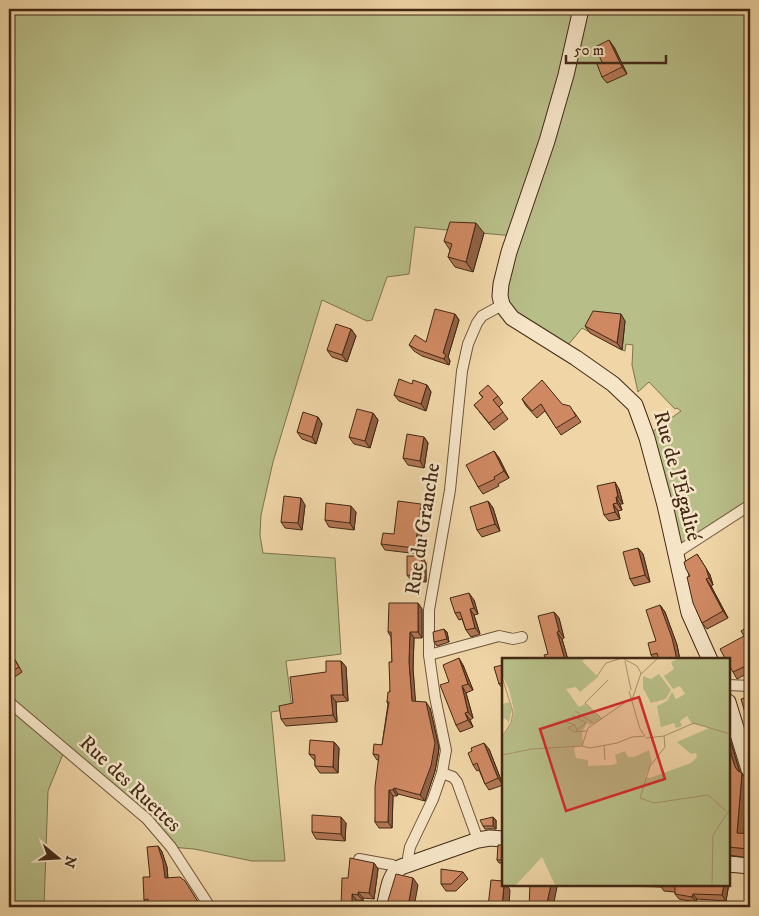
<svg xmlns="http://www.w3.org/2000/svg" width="759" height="916" viewBox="0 0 759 916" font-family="'IM FELL DW Pica',serif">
<rect width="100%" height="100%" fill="#f0d6a7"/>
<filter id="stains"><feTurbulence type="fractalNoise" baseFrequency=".004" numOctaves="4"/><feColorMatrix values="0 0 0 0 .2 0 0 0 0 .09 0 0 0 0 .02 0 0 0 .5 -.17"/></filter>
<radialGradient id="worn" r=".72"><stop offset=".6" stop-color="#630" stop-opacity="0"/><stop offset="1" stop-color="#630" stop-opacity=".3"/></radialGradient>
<polygon fill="#b8be88" stroke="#7d734e" points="9,9 750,9 750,504 676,553 652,432 681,411 677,408 675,409 649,382 638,392 632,365 633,345 626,344 625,351 622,350 582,328 564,350 505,311 514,236 415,227 409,274 387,277 372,320 367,321 322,300 273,462 261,515 260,535 263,553 335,558 341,654 286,661 292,709 271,712 285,861 252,861 194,849 171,847 65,749 48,791 44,907 9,907"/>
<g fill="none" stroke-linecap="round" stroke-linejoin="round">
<defs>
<g id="street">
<polyline points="676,553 750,505"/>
<polyline points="429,655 499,636 513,639 522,637"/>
<polyline points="728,685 750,686"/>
<polyline points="9,702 147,819 171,847 210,907"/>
<polyline points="442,773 453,777 457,782 478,840"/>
<polyline points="359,859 392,865 398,869"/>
<polyline points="410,863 408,858 410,847 433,799 442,773 446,750 435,697 429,655 429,610 450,490 462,371 468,344 477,323 482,316 502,305"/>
</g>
<g id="secondary">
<polyline points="581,9 566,75 547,141 509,252 501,284 500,296 502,305 512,318 576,358 613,384 635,405 647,438 665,505 689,613 710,660"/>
<polyline points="728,702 750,773"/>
<polyline points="728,864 750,866"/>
<path d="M384 907C388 893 388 875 401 867L478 840 490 838 503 839"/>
</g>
</defs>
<use href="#street" stroke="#6e5439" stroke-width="12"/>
<use href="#secondary" stroke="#422814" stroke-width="17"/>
<use href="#street" stroke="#f5e4c6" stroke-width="10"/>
<use href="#secondary" stroke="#f5e4c6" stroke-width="15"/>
</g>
<g fill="#b27654" stroke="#422814">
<polygon points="614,47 627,74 607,83 602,77 602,62"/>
<polygon points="484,233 473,272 455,267 448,257 450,250 444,241"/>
<polygon points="455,314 459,320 448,357 450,361 449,365 422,356 414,351 409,345 426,342"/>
<polygon points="625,321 622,350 590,333 585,326"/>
<polygon points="351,329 356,336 347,362 332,357 327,350"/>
<polygon points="412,384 427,385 431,392 426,411 399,401 394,395"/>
<polygon points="479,393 498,396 503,403 499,407 508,419 494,430 474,405 483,398"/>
<polygon points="522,399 574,412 581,422 561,435 545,411 537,418 526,406"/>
<polygon points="373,413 378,420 370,448 354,444 349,437"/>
<polygon points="318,417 322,424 316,444 302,439 297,432"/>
<polygon points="424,437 428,443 424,468 408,465 403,458"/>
<polygon points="494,451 499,458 509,478 498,484 499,486 483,494 478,487"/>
<polygon points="619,489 623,504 620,504 622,510 618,511 620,519 609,521 604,515"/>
<polygon points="488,501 493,508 500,531 482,537 477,530"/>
<polygon points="421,504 425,510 419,554 385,550 381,544 394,534"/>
<polygon points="305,505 302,530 285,528 281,522"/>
<polygon points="356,512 354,530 329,527 325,520"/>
<polygon points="638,548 643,554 650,582 634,586 630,579"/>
<polygon points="697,554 710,575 713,585 711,586 728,618 707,629 702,623"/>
<polygon points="426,563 426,582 412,582 407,575"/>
<polygon points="474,600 478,614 474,615 480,634 471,637 466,630 462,619 459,620 455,613"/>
<polygon points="418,603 422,609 422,638 414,638 413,668 415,701 430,708 439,748 438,756 435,771 425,801 398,794 397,796 393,796 392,828 379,828 375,822 379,760 377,760 373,754 382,745 388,704 387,702 390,692 392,662 391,637 388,632"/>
<polygon points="660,605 665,612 677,645 680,660 655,660 651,655 656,641"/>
<polygon points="554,612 559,618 564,638 562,639 568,660 546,660 548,654"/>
<polygon points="750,626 750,672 737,679 733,672 744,636"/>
<polygon points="444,629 447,632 449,642 437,646 434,642"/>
<polygon points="9,649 22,672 13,678 9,673"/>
<polygon points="341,661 346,667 348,701 336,702 337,722 286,726 281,719 293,703 326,672"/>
<polygon points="463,665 473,690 466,693 473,718 470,720 473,727 460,732 456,725 449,682"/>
<polygon points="503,665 503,689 499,684"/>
<polygon points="728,733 740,772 742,773 748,782 744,833 750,834 750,858 728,855 728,789 729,789 728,784"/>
<polygon points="334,742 339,748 338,773 320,773 315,766 315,761 309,754"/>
<polygon points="489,749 503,785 489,790 485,784 479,770 477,771 473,765"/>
<polygon points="493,817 496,820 496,829 485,829 483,826"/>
<polygon points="346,823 345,841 316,839 312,832"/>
<polygon points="503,845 503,863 499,863 497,860"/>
<polygon points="158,846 162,852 167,867 168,878 188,886 201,907 148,907 148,905 144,900"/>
<polygon points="374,863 378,869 374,899 363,898 363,901 356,900 356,907 341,907 348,878"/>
<polygon points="463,872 468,879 456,891 446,891 441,884"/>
<polygon points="729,883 726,901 697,899 696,902 679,899 675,894 675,892 664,891 661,887 628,886 627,885 728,885"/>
</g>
<g fill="#916045" stroke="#422814">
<polygon points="609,40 614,47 627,74 622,67"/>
<polygon points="476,223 484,233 473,272 466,262"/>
<polygon points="455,314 459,320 448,357 450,361 449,365 444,359 443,353"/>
<polygon points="621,314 625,321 622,350 617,343"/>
<polygon points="351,329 356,336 347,362 342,355"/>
<polygon points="427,385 431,392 426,411 421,404"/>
<polygon points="373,413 378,420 370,448 365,441"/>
<polygon points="318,417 322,424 316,444 312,437"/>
<polygon points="424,437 428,443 424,468 420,461"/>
<polygon points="494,451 499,458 509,478 504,471"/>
<polygon points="615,482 619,489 623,504 618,497"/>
<polygon points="616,497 620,504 622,510 617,503"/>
<polygon points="301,498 305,505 302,530 298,523"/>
<polygon points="488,501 493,508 500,531 495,524"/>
<polygon points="421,504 425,510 419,554 415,548"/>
<polygon points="613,504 618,511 620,519 615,512"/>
<polygon points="351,506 356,512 354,530 350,523"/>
<polygon points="638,548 643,554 650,582 645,575"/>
<polygon points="697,554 710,575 713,585 709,578"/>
<polygon points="422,556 426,563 426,582 421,576"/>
<polygon points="706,579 711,586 728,618 723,611"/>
<polygon points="469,593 474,600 478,614 474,608"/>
<polygon points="418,603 422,609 422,638 418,632"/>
<polygon points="660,605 665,612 677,645 680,660 677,660"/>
<polygon points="470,609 474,615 480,634 475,628"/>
<polygon points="554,612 559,618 564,638 559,631"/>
<polygon points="444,629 447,632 449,642 447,639"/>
<polygon points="410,632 414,638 413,668 416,707 412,701 409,662"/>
<polygon points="557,632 562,639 568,660 565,660"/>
<polygon points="459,658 463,665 473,690 468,684"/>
<polygon points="341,661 346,667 348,701 343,695"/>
<polygon points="462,686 466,693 473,718 468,712"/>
<polygon points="331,695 336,702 337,722 333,715"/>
<polygon points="426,702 430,708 439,748 435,771 425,801 420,795"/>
<polygon points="465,713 470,720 473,727 468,720"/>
<polygon points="728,733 741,776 735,767 728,744"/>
<polygon points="334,742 339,748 338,773 333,767"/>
<polygon points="484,743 489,749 503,785 498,778"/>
<polygon points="742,773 748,782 743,842 737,833"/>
<polygon points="394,788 398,794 397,796 393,790"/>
<polygon points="389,790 393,796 392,828 388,822"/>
<polygon points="341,817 346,823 345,841 341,834"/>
<polygon points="493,817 496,820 496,829 493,826"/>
<polygon points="158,846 162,852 167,867 168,883 165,878"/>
<polygon points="374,863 378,869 374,899 369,893"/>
<polygon points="413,878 418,885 414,907 408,907"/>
<polygon points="728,881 729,883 726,901 722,895 724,885 728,885"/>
<polygon points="504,885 507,885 510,890 509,907 502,907"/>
<polygon points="551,885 556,885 557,887 553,907 546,907"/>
<polygon points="358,892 363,898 363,901 358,895"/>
<polygon points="352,894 356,900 356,907 352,907"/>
<polygon points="693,894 697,899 696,902 692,897"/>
</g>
<g fill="#cf8962" stroke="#422814">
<polygon points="609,40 622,67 602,77 597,64 602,62 595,47"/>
<polygon points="450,222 476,223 466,262 448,257 452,244 444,241"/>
<polygon points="435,309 455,314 443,353 446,355 444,359 418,350 409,345 415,335 426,342"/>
<polygon points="593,311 621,314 617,343 585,326"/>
<polygon points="336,324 351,329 342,355 327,350"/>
<polygon points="399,379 412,384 413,380 427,385 421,404 394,395"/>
<polygon points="542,380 562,404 570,406 576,416 556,428 541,404 532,411 522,399"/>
<polygon points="488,385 498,396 493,400 503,412 489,423 474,405 483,397 479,393"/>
<polygon points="357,409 373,413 365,441 349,437"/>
<polygon points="303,412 318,417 312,437 297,432"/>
<polygon points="407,434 424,437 420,461 403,458"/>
<polygon points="494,451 504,471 494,477 495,479 478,487 466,465"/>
<polygon points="615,482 618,497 616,497 617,503 613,504 615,512 604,515 597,486"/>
<polygon points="284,496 301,498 298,523 281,522"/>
<polygon points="398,501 421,504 415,548 381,544 383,533 394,534"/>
<polygon points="488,501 495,524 477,530 470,507"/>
<polygon points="326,503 351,506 350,523 325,520"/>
<polygon points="638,548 645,575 630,579 623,552"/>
<polygon points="697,554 706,568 709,578 706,579 723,611 702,623 693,603 687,577 690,576 686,569 684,562"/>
<polygon points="407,556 422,556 421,576 407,575"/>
<polygon points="469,593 474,608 470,609 475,628 466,630 460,612 455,613 450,598"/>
<polygon points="389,603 418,603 418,632 410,632 409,662 412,701 426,702 435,743 431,766 420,795 394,788 393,790 389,790 388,822 375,822 375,787 379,755 373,754 374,744 382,745 389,702 387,702 388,692 390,692 389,662 392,662 391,632 388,632"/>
<polygon points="660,605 672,638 677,660 659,660 657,653 651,655 648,643 656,641 646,610"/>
<polygon points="554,612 559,631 557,632 565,660 546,660 544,655 548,654 538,616"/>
<polygon points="750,626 750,664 733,672 728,663 728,660 726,660 720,649 744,636 741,631"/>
<polygon points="444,629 447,639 434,642 433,632"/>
<polygon points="9,650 19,667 9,673"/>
<polygon points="459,658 468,684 462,686 468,712 465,713 468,720 456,725 440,685 449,682 443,665"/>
<polygon points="326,661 341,661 343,695 331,695 333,715 281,719 279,706 293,703 290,677 326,672"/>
<polygon points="503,665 503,682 499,684 494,667"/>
<polygon points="750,697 750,722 748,723 741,699"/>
<polygon points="310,740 334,742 333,767 315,766 315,755 309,754"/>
<polygon points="484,743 498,778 485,784 477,763 473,765 468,753 472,751 471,748"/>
<polygon points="728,744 735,767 738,771 742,773 737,833 750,834 750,845 748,849 728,847 728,789 729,789 728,784"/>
<polygon points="312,815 341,817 341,834 312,832"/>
<polygon points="493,817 493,826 483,826 480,820"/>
<polygon points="498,845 503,845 503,860 497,860"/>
<polygon points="158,846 163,862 165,878 180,877 185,881 200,905 195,907 148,907 148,899 144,900 143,877 150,877 147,847"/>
<polygon points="350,858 374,863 369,893 358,892 358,895 352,894 352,907 341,907 342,878 348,878"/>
<polygon points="441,869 463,872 451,884 441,884"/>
<polygon points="396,874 413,878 408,907 386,907"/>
<polygon points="491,880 503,881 503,885 504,885 502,907 488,907"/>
<polygon points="530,885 551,885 546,907 529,907"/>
<polygon points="660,885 724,885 722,895 693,894 692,897 675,894 675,886"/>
<polygon points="750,898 750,907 744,907"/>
</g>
<g text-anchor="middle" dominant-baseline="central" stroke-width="5" stroke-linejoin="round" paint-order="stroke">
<g font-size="21" fill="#422814" stroke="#f5e4c6">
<text transform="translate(677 476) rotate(75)">Rue de l'Égalité</text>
<text transform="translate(423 529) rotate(-81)">Rue du Granche</text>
<text transform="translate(130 784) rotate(43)">Rue des Ruettes</text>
</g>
</g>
<g transform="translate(502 658)">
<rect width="228" height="228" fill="#f0d6a7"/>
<path d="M0 0H84L80 3 96 19 78 34 74 29 64 31 77 49 83 46 100 61 88 67 85 65 80 74 81 87 72 90 74 100 86 102V108L111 107 115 105 113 97 123 93 126 99H132L147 92 150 105 143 119 148 120 189 105 195 99 194 95 189 96 175 84 207 70 190 66 185 58 178 63 180 68 174 70 172 65 159 69 155 48 165 43 170 34 174 41 183 36 178 28 171 31 162 18 172 11 169 4 178 0H227V227H53L40 199 14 227H0V81L10 64 12 53 7 31 0 17ZM157 16 169 32 164 41 149 45 141 30V18L149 21ZM7 44 10 52 6 68V63L2 60 0 63V46Z" fill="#b8be88"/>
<path fill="none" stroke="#aa906c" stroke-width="1" d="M120 0 135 8 139 15 131 39M123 3 129 32M139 16 156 0M95 18 104 5 120 0M0 19 11 54 9 65 0 79M127 33 138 71 143 78M73 53 91 65M70 57 84 65 75 72M100 61 83 45 106 22M62 63 73 67 75 73M72 67 66 70 72 74 84 73M162 78 163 89 148 108 138 140 152 145 206 137 224 153M144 80 162 78 192 65 228 76M102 87 103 102M80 88 86 70 131 39M80 88 88 90 115 85 130 79 143 78M0 97 30 91 80 88M210 227 211 177 228 151"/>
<path fill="#d62828" fill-opacity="0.15" stroke="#d62828" stroke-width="2.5" d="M137 39 163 121 64 153 38 71Z"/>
<rect width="228" height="228" fill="none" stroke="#422814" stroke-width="2.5"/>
</g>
<rect width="759" height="916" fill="none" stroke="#f0d6a7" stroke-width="30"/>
<rect x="10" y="10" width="739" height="896" fill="none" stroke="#422814" stroke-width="2.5"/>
<rect x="15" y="15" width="729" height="886" fill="none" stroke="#422814"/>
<g transform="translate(58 858) rotate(108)" stroke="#f5e4c6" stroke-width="4" paint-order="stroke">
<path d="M0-4L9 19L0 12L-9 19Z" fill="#422814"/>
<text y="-8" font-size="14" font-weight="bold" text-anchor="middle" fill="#422814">N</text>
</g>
<path d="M566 55v8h100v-8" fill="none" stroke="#422814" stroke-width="2.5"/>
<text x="574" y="55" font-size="15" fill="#422814" stroke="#f5e4c6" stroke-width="4" paint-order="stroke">50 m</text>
<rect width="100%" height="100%" filter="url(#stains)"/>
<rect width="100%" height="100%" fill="url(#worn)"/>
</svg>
